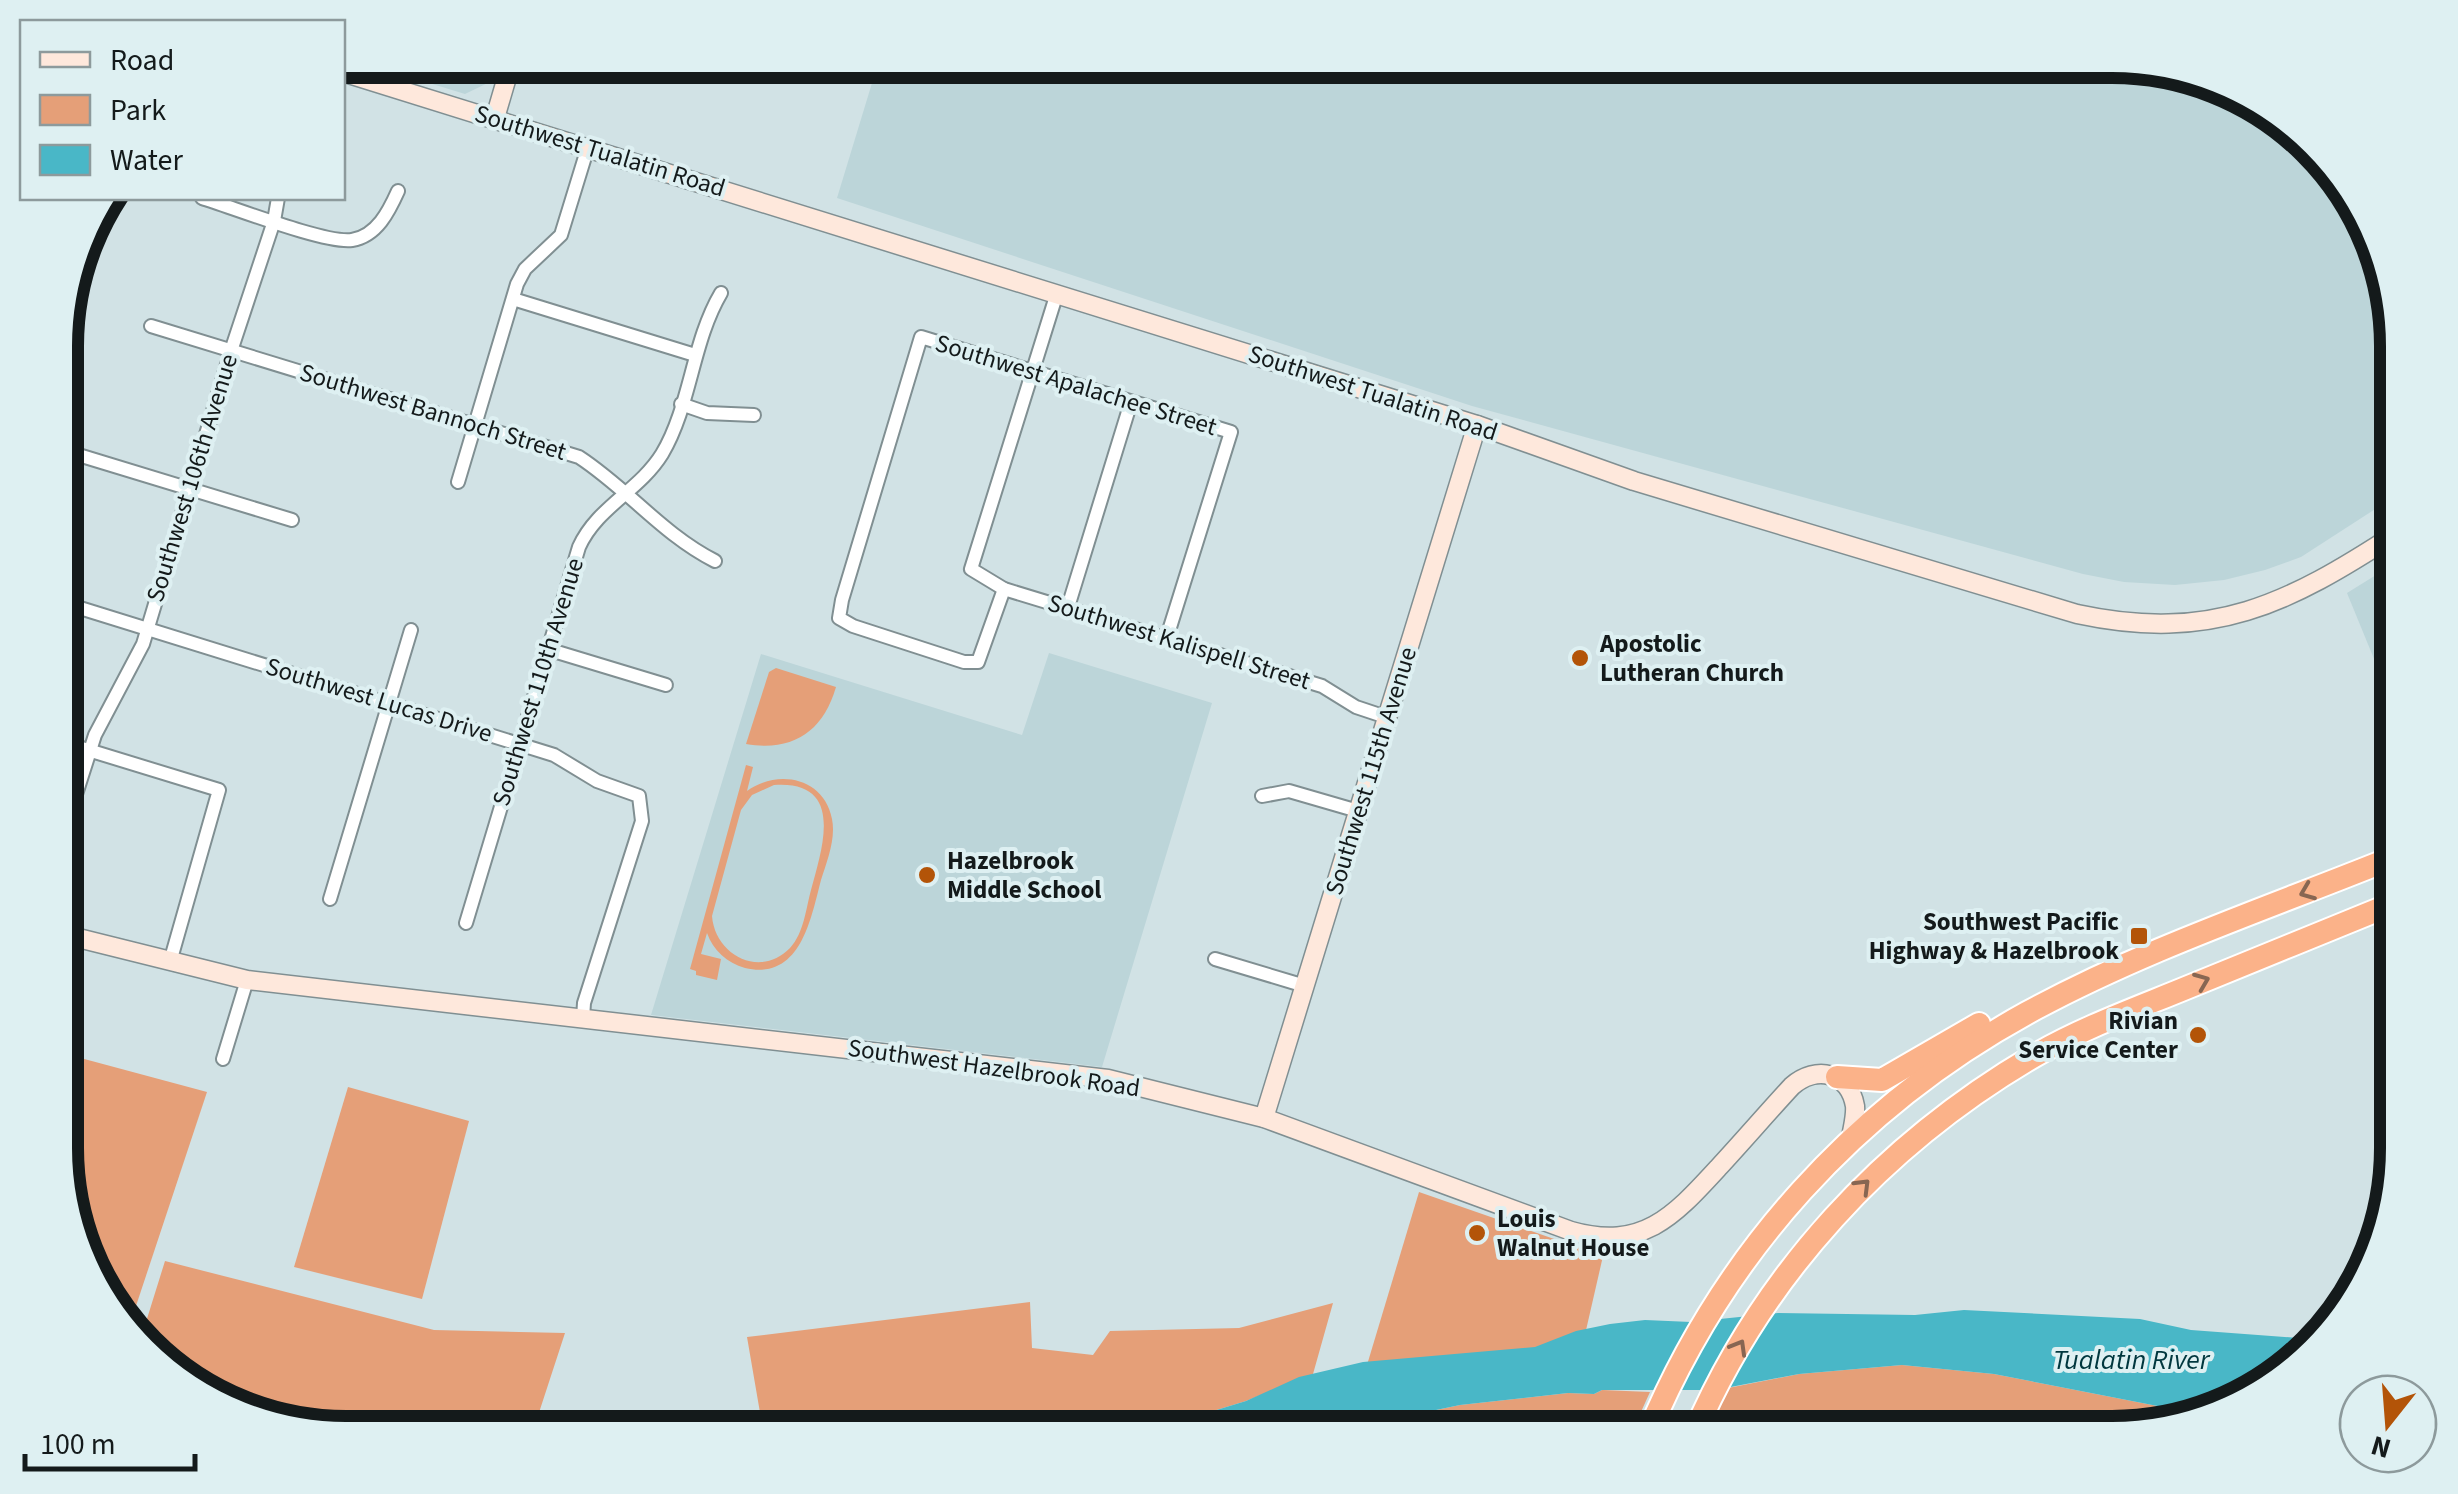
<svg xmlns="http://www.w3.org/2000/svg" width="2458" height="1494" viewBox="0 0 2458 1494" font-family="'Source Sans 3',sans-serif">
<rect width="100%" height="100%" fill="#d1e2e5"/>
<g fill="#bcd5d9">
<polygon points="354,60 500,60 494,80 465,94"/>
<polygon points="879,60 2113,60 2256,99 2359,202 2397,326 2397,495 2301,557 2265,570 2224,580 2175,585 2124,582 2083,574 1472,406 837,198"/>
<polygon points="2397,562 2397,715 2347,593"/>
<polygon points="1049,653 1212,703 1102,1067 651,1015 761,654 1022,735"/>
</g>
<g fill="#e59f78" fill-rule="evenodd">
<path d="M776 668 836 687C823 732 792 752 746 744L769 672Z"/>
<path d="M746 765 753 767 747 791C777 769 824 777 832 819 836 839 827 861 821 880 811 918 801 981 745 968 727 963 713 950 707 933L701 954 721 959 717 980 696 975V971L690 969ZM774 785C846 780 822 849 811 890 806 908 804 933 790 948 760 979 715 955 712 916L741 810 752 795Z"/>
<polygon points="62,1053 207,1092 129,1327 108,1307 62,1185"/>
<polygon points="348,1087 469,1121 422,1299 294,1267"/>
<polygon points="1419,1192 1603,1256 1581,1352 1367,1365"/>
<polygon points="165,1261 434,1330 565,1333 532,1434 345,1434 290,1419 272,1405 201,1395 141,1338"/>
<polygon points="1030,1302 1032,1348 1093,1355 1110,1331 1239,1328 1333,1303 1313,1374 1246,1401 1174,1423 1100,1428 1074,1434 753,1434 763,1430 747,1337"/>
<polygon points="1902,1365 1994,1374 2178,1410 2209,1410 2131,1433 1707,1434 1728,1388 1799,1374"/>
<polygon points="1602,1390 1650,1392 1631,1434 1321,1434 1460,1405 1568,1393 1594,1394"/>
</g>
<polygon fill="#49b7c7" points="1964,1310 2140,1319 2191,1330 2312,1339 2256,1395 2209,1410 2178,1410 1994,1374 1902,1365 1799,1374 1715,1390 1602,1390 1594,1394 1568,1393 1460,1405 1321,1434 1074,1434 1100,1428 1174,1423 1246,1401 1299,1377 1363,1362 1535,1347 1576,1331 1610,1324 1645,1320 1691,1322 1778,1313 1915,1315"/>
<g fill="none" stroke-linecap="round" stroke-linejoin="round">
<defs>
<g id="street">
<path d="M202 198C232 207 326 244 352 240 377 236 389 211 398 191"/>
<polyline points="1057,293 971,569 1004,589 1322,686 1356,707 1386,717"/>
<polyline points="513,299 695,355"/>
<path d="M151 326 579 457C628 489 662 534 715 561"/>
<polyline points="681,404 707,413 754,415"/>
<polyline points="62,450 292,520"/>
<polyline points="458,482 517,284 525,269 561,235 588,147"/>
<polyline points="1004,589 978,662 964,662 853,626 839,618 842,600 921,337 1231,432 1167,637"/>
<polyline points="67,604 554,755 597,781 639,796 642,821 584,1003 583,1018"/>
<polyline points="1068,607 1131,402"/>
<polyline points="547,649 666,685"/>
<polyline points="62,742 219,790 170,962"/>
<polyline points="1262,796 1289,791 1358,811"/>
<polyline points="62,838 95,735 143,644 231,351 274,221 278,198"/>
<polyline points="330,899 411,630"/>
<path d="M466 923 579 547C597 507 639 491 662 454 691 405 692 342 721 293"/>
<polyline points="1215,959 1305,986"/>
<polyline points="223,1059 247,980"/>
</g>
<g id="secondary">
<path d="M342 72 1477 425 1634 481 2077 614C2212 643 2288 604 2397 533"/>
<polyline points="495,118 512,60"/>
<path d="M62 934 247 980 1108 1079 1264 1118 1571 1231C1642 1251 1673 1217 1718 1168 1743 1141 1767 1113 1792 1086 1816 1065 1849 1072 1855 1106 1856 1117 1852 1129 1851 1139"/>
<polyline points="1264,1118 1477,425"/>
</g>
<g id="highway">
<polyline points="1837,1077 1882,1080 1979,1024"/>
<path d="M1648 1434C1723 1253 1856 1107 2027 1013 2144 949 2274 906 2397 856"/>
<path d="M1694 1434C1763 1274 1884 1144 2034 1056 2082 1028 2135 1009 2186 988 2256 959 2327 931 2397 902"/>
</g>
</defs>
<use href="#street" stroke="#808f92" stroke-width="16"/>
<use href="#secondary" stroke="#808f92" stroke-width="21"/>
<use href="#highway" stroke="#fff" stroke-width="26"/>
<use href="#street" stroke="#fff" stroke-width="12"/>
<use href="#secondary" stroke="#fee8dc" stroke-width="18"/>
<use href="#highway" stroke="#fbb289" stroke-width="22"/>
</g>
<defs><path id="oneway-chevron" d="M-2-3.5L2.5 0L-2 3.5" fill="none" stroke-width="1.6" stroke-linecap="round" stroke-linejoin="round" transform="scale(2.5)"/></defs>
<g stroke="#886652">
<use href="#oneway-chevron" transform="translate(2307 892) rotate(158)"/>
<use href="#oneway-chevron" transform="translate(2202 981) rotate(-22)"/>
<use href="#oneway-chevron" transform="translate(1863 1186) rotate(-45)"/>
<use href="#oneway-chevron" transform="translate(1739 1347) rotate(-60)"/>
</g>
<g fill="#b35408" stroke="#def0f2" stroke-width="4">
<circle cx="1580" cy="658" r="10"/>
<circle cx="927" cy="875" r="10"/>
<rect x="2129" y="926" width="20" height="20" rx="5"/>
<circle cx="2198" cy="1035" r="10"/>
<circle cx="1477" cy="1233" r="10"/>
</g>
<g text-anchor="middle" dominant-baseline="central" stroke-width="8" stroke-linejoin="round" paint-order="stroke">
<g font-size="25" fill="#141a1b" stroke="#def0f2">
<text transform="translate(600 151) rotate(17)">Southwest Tualatin Road</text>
<text transform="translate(1076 385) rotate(17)">Southwest Apalachee Street</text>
<text transform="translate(1373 393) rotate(18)">Southwest Tualatin Road</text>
<text transform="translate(433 412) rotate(17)">Southwest Bannoch Street</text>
<text transform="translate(192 478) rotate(-73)">Southwest 106th Avenue</text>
<text transform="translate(1179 642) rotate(17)">Southwest Kalispell Street</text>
<text transform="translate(538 682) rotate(-73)">Southwest 110th Avenue</text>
<text transform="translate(379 700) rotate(17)">Southwest Lucas Drive</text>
<text transform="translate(1371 771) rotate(-73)">Southwest 115th Avenue</text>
<text transform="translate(994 1068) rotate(8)">Southwest Hazelbrook Road</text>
</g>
<g font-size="25" font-weight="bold" fill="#141a1b" stroke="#def0f2" text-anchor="start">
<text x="1600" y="644">Apostolic<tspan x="1600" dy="29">Lutheran Church</tspan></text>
<text x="947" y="861">Hazelbrook<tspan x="947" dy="29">Middle School</tspan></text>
<text x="2119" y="922" text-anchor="end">Southwest Pacific<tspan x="2119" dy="29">Highway &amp; Hazelbrook</tspan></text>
<text x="2178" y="1021" text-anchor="end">Rivian<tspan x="2178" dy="29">Service Center</tspan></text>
<text x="1497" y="1219">Louis<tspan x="1497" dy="29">Walnut House</tspan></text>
</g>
<g font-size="28" font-style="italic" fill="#01373e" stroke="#def0f2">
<text x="2131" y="1360">Tualatin River</text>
</g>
</g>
<path d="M0 0H2458V1494H0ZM346 78H2112A268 268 0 0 1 2380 346V1148A268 268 0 0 1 2112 1416H346A268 268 0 0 1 78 1148V346A268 268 0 0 1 346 78Z" fill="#def0f2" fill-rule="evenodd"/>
<path fill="none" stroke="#141a1b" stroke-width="12" d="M346 78H2112A268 268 0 0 1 2380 346V1148A268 268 0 0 1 2112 1416H346A268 268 0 0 1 78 1148V346A268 268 0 0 1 346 78Z"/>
<rect x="20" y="20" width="325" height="180" fill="#def0f2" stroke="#8d9a9c" stroke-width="2.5"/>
<rect x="40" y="52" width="50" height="15" fill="#fee8dc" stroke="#8d9a9c" stroke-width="2.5"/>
<text x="110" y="70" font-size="30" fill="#141a1b">Road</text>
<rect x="40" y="95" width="50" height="30" fill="#e59f78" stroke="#8d9a9c" stroke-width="2.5"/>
<text x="110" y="120" font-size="30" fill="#141a1b">Park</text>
<rect x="40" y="145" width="50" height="30" fill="#49b7c7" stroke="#8d9a9c" stroke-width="2.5"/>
<text x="110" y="170" font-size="30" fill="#141a1b">Water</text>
<g transform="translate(2388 1424) rotate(197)"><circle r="48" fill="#def0f2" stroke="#8d9a9c" stroke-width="2.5"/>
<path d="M0-8L18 38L0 25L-18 38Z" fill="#b35408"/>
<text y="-15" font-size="28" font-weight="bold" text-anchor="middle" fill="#141a1b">N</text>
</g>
<path d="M25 1454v15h170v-15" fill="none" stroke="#141a1b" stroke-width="5"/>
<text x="40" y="1454" font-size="30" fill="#141a1b" stroke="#def0f2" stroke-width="8" paint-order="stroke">100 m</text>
</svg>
